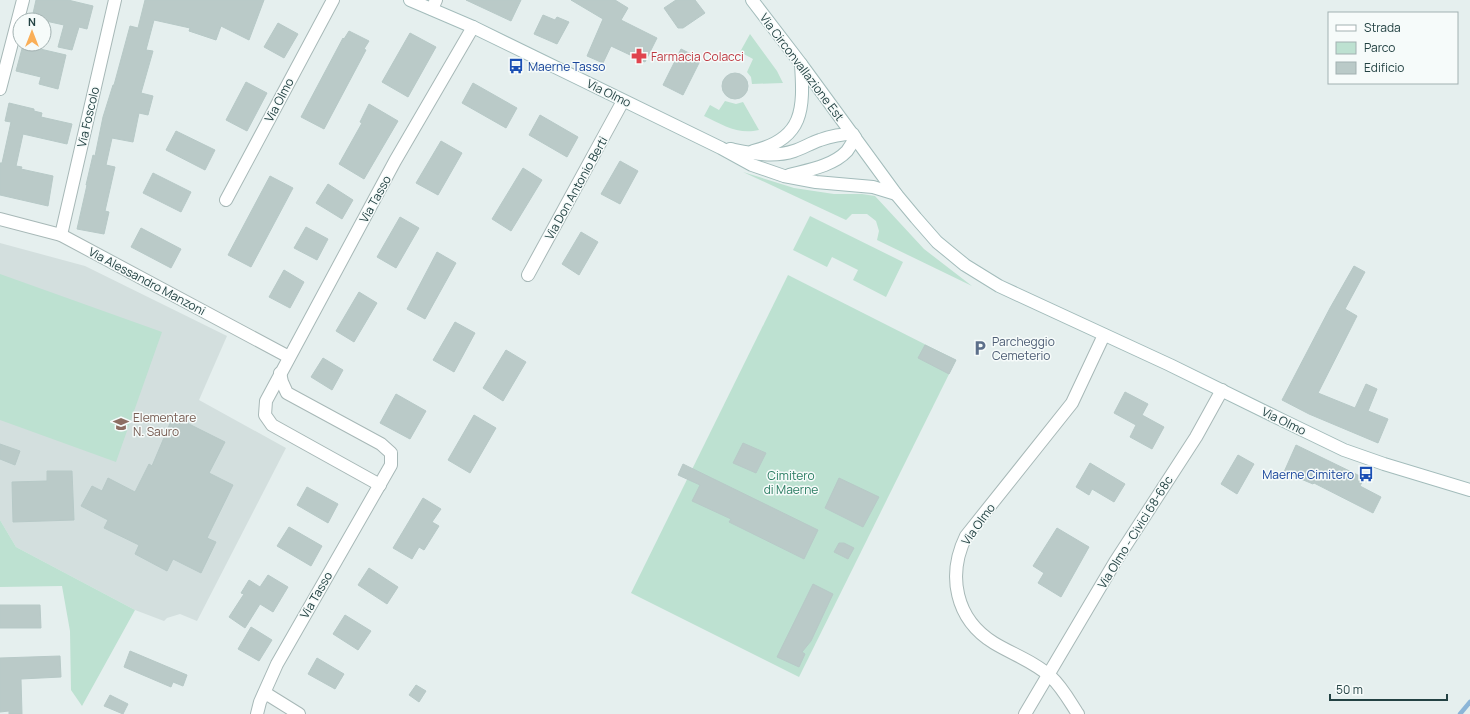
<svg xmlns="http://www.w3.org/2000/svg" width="1470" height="714" viewBox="0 0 1470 714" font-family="Manrope,sans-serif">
<rect width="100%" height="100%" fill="#e5efee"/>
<polygon fill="#d3dfde" points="0,243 85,266 227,336 199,400 286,448 197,621 180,614 167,618 164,621 135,610 16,547 0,520"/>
<g fill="#bde1d1">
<polygon points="750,34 777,71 783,83 752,84 751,77 747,72 753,59 740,52"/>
<path d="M725 101 736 104 743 102 759 130C738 135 723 125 704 116L710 105 719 110Z"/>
<polygon points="743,172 794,188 834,194 862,194 875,196 924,249 972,286 877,240 879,231 876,221 867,214 852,214 846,220"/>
<polygon points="810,216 903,262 886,297 853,280 858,270 832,257 827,267 793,250"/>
<polygon points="0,274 162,332 116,462 0,420"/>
<polygon points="788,275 956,360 799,677 631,593"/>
<polygon points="0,520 16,547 135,610 82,706 71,690 70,631 62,586 0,587"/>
</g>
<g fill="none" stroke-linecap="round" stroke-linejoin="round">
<polyline stroke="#8bb5d7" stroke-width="4.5" points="1460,714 1470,702"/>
</g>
<g fill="#bacac8" stroke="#b7c9c7">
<polygon points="36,0 68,0 93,6 87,29 79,27 72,50 58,47 64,25 32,18"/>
<polygon points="145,0 264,0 249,40 221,26 216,40 189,31 190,28 154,20 146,50 153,51 141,93 153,96 148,115 139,113 133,142 112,138 106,165 115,167 105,211 109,212 104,234 77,229 87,185 86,185 93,155 95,156 103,117 113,85 114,85 130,26 138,28"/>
<polygon points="466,0 521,0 511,21"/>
<polygon points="571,0 615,0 628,8 621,20 657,38 645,62 611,46 603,63 587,56 603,19"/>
<polygon points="676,0 695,0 705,13 683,28 678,28 664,8"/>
<polygon points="543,15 555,20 557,17 569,22 557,44 534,34"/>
<polygon points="278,23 298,34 284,58 264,47"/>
<polygon points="349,31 369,41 364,49 366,50 324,129 301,117 343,38 344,39"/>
<polygon points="410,33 436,47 408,97 382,82"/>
<polygon points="23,45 66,55 58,89 39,84 41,77 16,71"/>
<polygon points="681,49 701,59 683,95 663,85"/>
<circle cx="735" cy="86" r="13"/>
<polygon points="246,82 267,93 247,131 226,120"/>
<polygon points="473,83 517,108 506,128 462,103"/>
<polygon points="9,103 34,109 34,111 42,113 41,117 72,124 67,144 23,134 16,166 22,167 21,169 53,176 48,206 0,195 0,163 2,163 11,122 5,121"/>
<polygon points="369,104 398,121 364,179 339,164 362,123 360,122"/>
<polygon points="540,115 578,137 567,157 529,135"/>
<polygon points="176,131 215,150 205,170 166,150"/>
<polygon points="441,141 462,153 438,195 416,183"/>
<polygon points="620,161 638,171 620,204 601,194"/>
<polygon points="523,168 542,180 511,231 492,219"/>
<polygon points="153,173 191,192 181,212 143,193"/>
<polygon points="270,176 293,188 251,267 228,255"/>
<polygon points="328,184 353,200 342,219 316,203"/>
<polygon points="400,217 419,228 396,268 377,257"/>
<polygon points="306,227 328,239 317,260 294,248"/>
<polygon points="141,228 181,249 171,268 131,247"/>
<polygon points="581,232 598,242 579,275 562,264"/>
<polygon points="437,252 456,263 425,319 407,309"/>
<polygon points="1354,266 1365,272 1345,309 1357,316 1318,393 1355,408 1366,384 1377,389 1368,411 1388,419 1378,443 1309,414 1282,400 1330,308"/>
<polygon points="284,270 304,282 290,308 269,297"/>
<polygon points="359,292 377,303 354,342 336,331"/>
<polygon points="455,322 475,333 454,372 433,360"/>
<polygon points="925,345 956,360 949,374 918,358"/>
<polygon points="506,350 526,362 503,401 483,388"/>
<polygon points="323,358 343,370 332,390 311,377"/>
<polygon points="1125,392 1148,404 1142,415 1164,427 1152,449 1130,437 1136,425 1114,413"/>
<polygon points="396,394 426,411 410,439 380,423"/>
<polygon points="174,414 188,420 187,423 225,442 209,473 233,485 207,538 216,542 201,573 173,559 167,571 135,554 139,545 104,528 108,520 81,506 92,486 102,491 108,478 135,492 149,464 152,466"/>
<polygon points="474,415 496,428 470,473 448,460"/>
<polygon points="743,443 766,453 756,473 733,463"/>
<polygon points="0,444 20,451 15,465 0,459"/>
<polygon points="1296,445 1364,478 1360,486 1381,497 1373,513 1314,483 1313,484 1284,472"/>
<polygon points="1238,455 1254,464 1237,494 1221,484"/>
<polygon points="1090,463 1125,484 1114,502 1092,489 1089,495 1076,487"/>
<polygon points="683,464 818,530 804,559 729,522 731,519 692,501 700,485 678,475"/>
<polygon points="47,471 72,471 74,520 13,522 12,482 47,481"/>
<polygon points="839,478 879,497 863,527 825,508"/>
<polygon points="307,487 338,504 328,523 297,505"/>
<polygon points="423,498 441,509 432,522 439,526 424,550 419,547 412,559 393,548"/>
<polygon points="289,527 322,546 311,566 277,546"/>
<polygon points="1057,528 1089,547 1061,597 1038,583 1044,573 1033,566"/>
<polygon points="839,543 844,543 854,548 848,559 834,552"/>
<polygon points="369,568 398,587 387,604 358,585"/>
<polygon points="268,575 288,587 273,612 260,604 245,628 229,617 244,594 241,593 249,580 260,587"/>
<polygon points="813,584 833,594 811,641 802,652 805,654 799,667 777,657"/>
<polygon points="0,605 40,605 41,628 0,628"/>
<polygon points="345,615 371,631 358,650 333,634"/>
<polygon points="251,627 272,640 259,661 238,649"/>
<polygon points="130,651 187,675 183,686 173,682 171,687 124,667"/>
<polygon points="60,656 61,677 21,679 22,714 9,714 9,711 0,712 0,658"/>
<polygon points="317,658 344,674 335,689 308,674"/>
<polygon points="416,685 426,691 419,702 409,695"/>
<polygon points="110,695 128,704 123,714 104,706"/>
</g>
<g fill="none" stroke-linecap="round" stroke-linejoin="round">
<defs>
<g id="street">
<polyline points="432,9 436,0"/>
<polyline points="0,89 23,0"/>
<polyline points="226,200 333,0"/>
<polyline points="0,219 61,235 289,357"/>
<polyline points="61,235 115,0"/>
<polyline points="528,275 623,101"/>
<polyline points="380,485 272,425 265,415 266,401 395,161 473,27"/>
<polyline points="264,694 270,696 299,714"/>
<polyline points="257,714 260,702 277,664 391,465 391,453 381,444 287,393 282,382 280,373"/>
<polyline points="1025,714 1115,562 1196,437 1222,390"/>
<path d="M1078 714C1070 702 1062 687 1051 677 1035 662 1012 654 994 643 955 619 947 575 966 536L1072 403 1104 335"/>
</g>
<g id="secondary">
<polyline points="410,0 473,27 721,148 752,165 784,176 816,182 873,187 896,194"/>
<polyline points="752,0 801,64 896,194 916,218 937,242 965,265 999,286 1170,365 1284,421 1344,450 1384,464 1470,490"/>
<path d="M730 149C751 153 773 158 794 151 803 148 811 143 820 140 831 136 841 134 853 134"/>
<path d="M753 151C804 139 804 109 801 64"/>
<path d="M789 175C808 170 833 166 847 151 850 147 853 142 855 137"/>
</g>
</defs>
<use href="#street" stroke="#a7b8b7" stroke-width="14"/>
<use href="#secondary" stroke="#a3bcbb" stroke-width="14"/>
<use href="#street" stroke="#fff" stroke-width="12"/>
<use href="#secondary" stroke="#fff" stroke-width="12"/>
</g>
<defs>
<symbol id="pharmacy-bare" viewBox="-9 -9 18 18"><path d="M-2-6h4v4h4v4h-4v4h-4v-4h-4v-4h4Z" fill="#e0444e" stroke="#f6fbfa" stroke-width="2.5" paint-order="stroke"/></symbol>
<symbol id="bus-bare" viewBox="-9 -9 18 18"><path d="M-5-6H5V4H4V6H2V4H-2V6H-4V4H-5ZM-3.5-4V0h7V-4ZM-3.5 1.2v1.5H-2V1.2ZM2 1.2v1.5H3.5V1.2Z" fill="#1a4fb4" stroke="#f6fbfa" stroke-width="2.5" paint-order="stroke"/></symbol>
<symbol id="parking-bare" viewBox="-9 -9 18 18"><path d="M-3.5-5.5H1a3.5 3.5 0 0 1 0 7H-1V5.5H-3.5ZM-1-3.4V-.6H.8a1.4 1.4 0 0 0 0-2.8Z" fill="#5c6f8a" stroke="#f6fbfa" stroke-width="2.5" paint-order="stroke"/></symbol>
<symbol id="school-bare" viewBox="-9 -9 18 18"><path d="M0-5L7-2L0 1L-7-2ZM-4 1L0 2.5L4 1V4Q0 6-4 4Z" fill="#8d6e63" stroke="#f6fbfa" stroke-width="2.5" paint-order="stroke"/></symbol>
</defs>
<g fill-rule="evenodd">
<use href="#pharmacy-bare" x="628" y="45" width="22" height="22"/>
<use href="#bus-bare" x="505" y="55" width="22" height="22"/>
<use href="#parking-bare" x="969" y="337" width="22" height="22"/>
<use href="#school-bare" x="110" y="413" width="22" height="22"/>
<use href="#bus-bare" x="1355" y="463" width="22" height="22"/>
</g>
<g text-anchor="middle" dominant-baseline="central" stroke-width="3" stroke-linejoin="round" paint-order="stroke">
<g font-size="12" fill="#be3a42" stroke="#f6fbfa" text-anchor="start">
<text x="651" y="56">Farmacia Colacci</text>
</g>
<g font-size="12" fill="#164399" stroke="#f6fbfa" text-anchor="start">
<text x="528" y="66">Maerne Tasso</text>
<text x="1354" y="474" text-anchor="end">Maerne Cimitero</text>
</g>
<g font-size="12" fill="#234243" stroke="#f6fbfa">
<text transform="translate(802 67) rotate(53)">Via Circonvallazione Est</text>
<text transform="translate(609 93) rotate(26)">Via Olmo</text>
<text transform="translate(279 100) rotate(-62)">Via Olmo</text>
<text transform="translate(88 117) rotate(-77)">Via Foscolo</text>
<text transform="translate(576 188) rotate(-61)">Via Don Antonio Berti</text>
<text transform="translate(375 199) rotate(-61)">Via Tasso</text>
<text transform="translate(147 281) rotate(28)">Via Alessandro Manzoni</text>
<text transform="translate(1284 421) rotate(26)">Via Olmo</text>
<text transform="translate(978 524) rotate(-54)">Via Olmo</text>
<text transform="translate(1135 532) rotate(-58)">Via Olmo - Civici 68-68c</text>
<text transform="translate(316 595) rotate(-60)">Via Tasso</text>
</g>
<g font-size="12" fill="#4e5e75" stroke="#f6fbfa" text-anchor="start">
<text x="992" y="341">Parcheggio<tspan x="992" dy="14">Cemeterio</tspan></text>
</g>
<g font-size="12" fill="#785e54" stroke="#f6fbfa" text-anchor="start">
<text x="133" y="417">Elementare<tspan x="133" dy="14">N. Sauro</tspan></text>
</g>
<g font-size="12" fill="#2a7c62" stroke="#f6fbfa">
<text x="791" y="475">Cimitero<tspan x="791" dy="14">di Maerne</tspan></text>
</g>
</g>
<rect x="1328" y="12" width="130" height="72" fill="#f6fbfa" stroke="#a2b1b1"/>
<rect x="1336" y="25" width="20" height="6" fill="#ffffff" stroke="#a2b1b1"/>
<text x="1364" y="32" font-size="12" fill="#234243">Strada</text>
<rect x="1336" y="42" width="20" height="12" fill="#bde1d1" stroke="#a2b1b1"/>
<text x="1364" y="52" font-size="12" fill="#234243">Parco</text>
<rect x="1336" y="62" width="20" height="12" fill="#bacac8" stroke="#a2b1b1"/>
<text x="1364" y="72" font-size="12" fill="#234243">Edificio</text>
<g transform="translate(32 32)"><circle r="19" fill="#f6fbfa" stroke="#a2b1b1"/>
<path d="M0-3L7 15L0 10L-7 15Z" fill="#faaf58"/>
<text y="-6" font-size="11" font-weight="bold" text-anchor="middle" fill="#234243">N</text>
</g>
<path d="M1330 694v6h117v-6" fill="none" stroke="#234243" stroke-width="2"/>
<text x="1336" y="694" font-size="12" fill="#234243" stroke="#f6fbfa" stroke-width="3" paint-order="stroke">50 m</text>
</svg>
